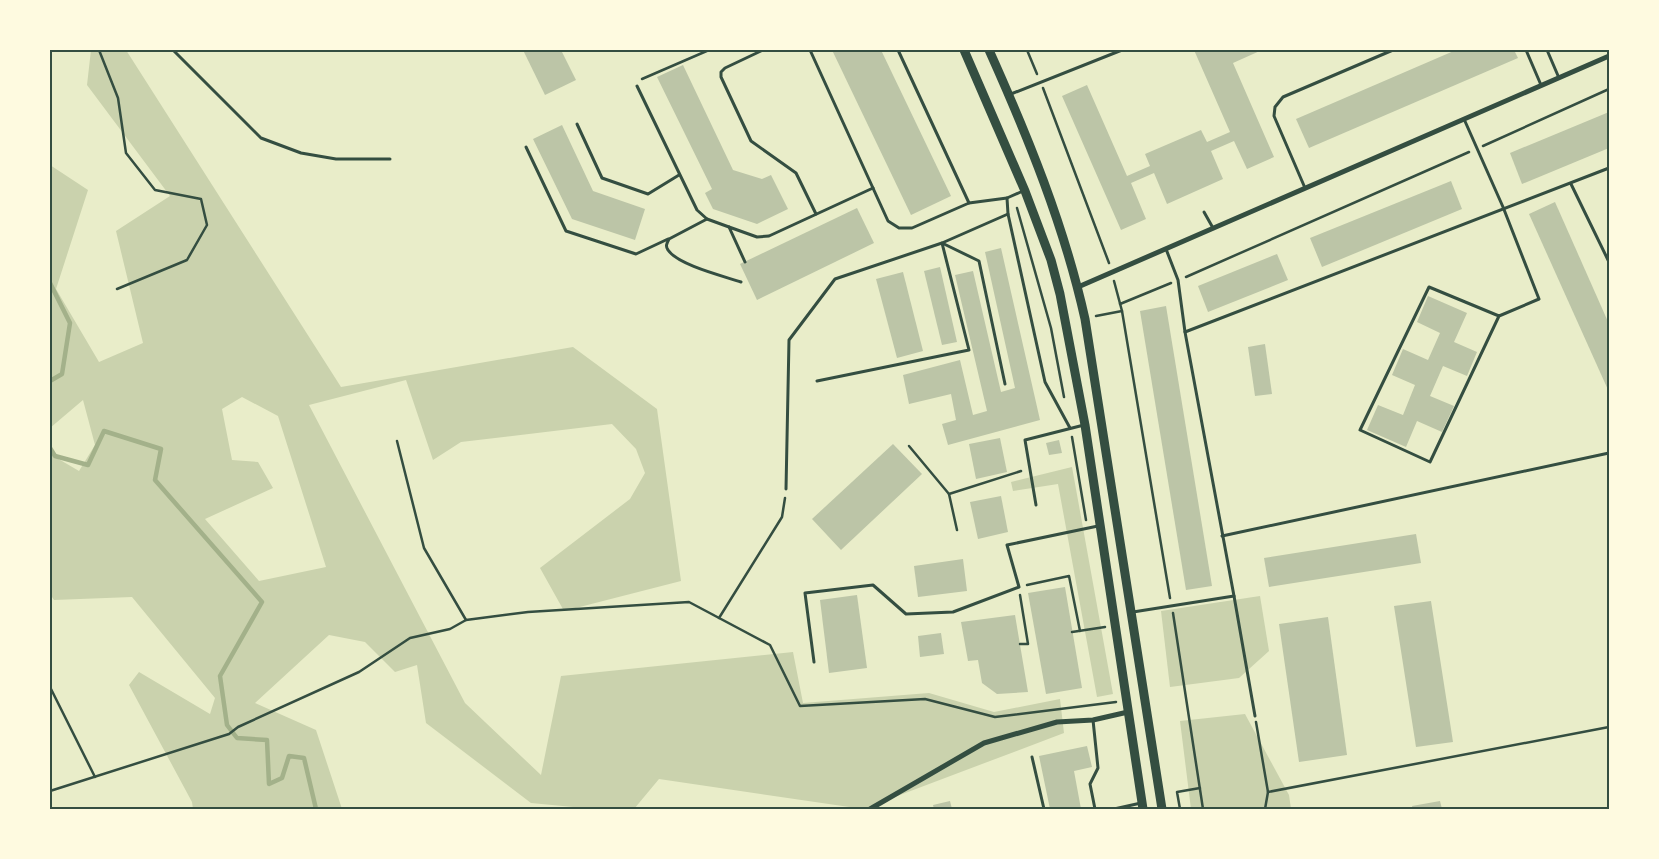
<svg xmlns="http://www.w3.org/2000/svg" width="1659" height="859" viewBox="0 0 1659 859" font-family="'DejaVu Sans',sans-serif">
<rect width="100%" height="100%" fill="#e9edc9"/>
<g fill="#cad2ad" fill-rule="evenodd">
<path d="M91 50H126L341 387 573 347 657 409 681 581 564 611 540 568 630 499 645 473 636 449 612 424 461 442 433 460 406 380 309 405 465 703 541 775 561 676 793 652 803 703 929 693 994 712 1060 699 1064 733 863 809 659 779 634 809H594L531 803 426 723 417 665 395 672 365 642 329 635 255 703 316 730 342 809H193L192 802 129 685 139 672 210 714 215 698 132 597 54 600 50 594V454L79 471 95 445 83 400 50 428V165L88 190 56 289 99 362 143 343 116 231 170 196 87 85ZM242 397 278 416 326 567 259 581 205 519 273 488 258 462 232 460 222 409Z"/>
<polygon points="1072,467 1113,694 1097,697 1058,484 1013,491 1011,482"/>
<polygon points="1260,596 1269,651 1239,678 1170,687 1161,611"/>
<polygon points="1245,714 1289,795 1291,809 1191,809 1180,721"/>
</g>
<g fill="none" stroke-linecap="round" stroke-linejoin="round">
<g stroke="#a3b18a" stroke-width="4.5">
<polyline points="50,283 70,323 62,374 50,381"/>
<polyline points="50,448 55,456 88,465 104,431 161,449 155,480 262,602 220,676 227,725 237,738 267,740 269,784 282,778 289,756 304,758 316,809"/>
</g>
</g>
<g fill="#bcc5a7">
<polygon points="523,50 561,50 576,80 545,95"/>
<polygon points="832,50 881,50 951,196 911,215"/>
<polygon points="1194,50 1262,50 1233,63 1274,157 1247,169 1234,141 1211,151 1223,179 1167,204 1154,173 1131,183 1146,219 1121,230 1062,96 1087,85 1127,176 1150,166 1145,154 1201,130 1207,142 1230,132"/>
<polygon points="1456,50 1514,50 1518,58 1309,148 1296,119"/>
<polygon points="683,65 733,170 762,179 771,175 788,209 757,224 713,209 705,193 712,189 657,77"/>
<polygon points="1609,112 1609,148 1522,184 1510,153"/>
<polygon points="562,125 593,191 645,209 635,240 572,219 533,139"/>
<polygon points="1451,181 1462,209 1322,267 1310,238"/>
<polygon points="1555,202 1609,324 1609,392 1529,214"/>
<polygon points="857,208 874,243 757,300 740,264"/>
<polygon points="1001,248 1040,420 948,445 942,424 956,420 951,394 909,404 903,375 960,360 973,415 987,411 955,275 973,271 1001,392 1015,388 985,252"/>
<polygon points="1277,254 1288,280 1208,312 1198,286"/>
<polygon points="940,267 957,342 942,345 924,271"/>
<polygon points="903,272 923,351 897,358 876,279"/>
<polygon points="1428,296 1467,313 1454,342 1477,352 1467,376 1443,366 1430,396 1454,406 1442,432 1417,421 1406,447 1367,430 1378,405 1403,415 1415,385 1392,375 1403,349 1428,360 1440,333 1417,322"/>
<polygon points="1166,306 1212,586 1186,590 1140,311"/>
<polygon points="1265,344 1272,394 1255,396 1248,347"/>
<polygon points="1000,438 1007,472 976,479 969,444"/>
<polygon points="1059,440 1062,453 1049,455 1046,443"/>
<polygon points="893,444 922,474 841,550 812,519"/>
<polygon points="1001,496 1008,532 978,539 970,502"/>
<polygon points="1416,534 1421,563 1269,587 1264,558"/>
<polygon points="963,559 967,591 918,597 914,566"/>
<polygon points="1065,587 1082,688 1046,694 1028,593"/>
<polygon points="857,595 867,668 829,673 820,600"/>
<polygon points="1431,601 1453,742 1416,747 1394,606"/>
<polygon points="1015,615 1028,692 997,694 982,683 978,660 968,661 961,622"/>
<polygon points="1328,617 1347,755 1299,762 1279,624"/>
<polygon points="941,633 944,654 920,657 918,636"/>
<polygon points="1087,746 1092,767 1074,771 1081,809 1050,809 1039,756"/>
<polygon points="950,801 952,809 934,809 933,805"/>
<polygon points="1440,801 1442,809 1413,809 1412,806"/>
</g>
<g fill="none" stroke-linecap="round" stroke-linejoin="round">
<g stroke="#344e41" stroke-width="2.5">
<polyline points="99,50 118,98 126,153 155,190 201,199 207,225 187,260 117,289"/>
<polyline points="1027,50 1037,74"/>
<polyline points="642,79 709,50"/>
<polyline points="1043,88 1109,263"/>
<polyline points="1483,146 1609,89"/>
<polyline points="1017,208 1051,328 1064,397"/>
<polyline points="1186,277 1469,152"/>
<polyline points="1114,281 1122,311 1170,598"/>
<polyline points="1120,304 1171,283"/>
<polyline points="1096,316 1122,311"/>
<polyline points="1072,437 1086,520"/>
<polyline points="397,441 424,548 466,620 528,612 689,602 770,645 800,706 925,699 995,717 1116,702"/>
<polyline points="909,446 949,494"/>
<polyline points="957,530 949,494 1021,471"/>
<polyline points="1027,585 1069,576 1080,631"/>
<polyline points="1173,613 1203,809"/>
<polyline points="719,618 782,517 785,498"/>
<polyline points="1072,632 1105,627"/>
<polyline points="1020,644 1028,644 1020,595"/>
<polyline points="50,687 95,777"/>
<polyline points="1256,722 1268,792 1265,809"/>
<polyline points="50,791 229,734 238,727 359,672 410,638 450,629 466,620"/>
<polyline points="1268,792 1609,727"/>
<polyline points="1180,809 1177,792 1200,788"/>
</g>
<g stroke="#344e41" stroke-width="3">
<polyline points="173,50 261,138 301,153 336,159 390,159"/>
<polyline points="763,50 725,68 721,72 721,77 751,141 796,173 816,214"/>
<polyline points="810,50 888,221 899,228 912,228 969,203 1007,198 1023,191"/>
<polyline points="898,50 969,203"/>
<polyline points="1526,50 1541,85"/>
<polyline points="1547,50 1559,78"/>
<path d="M637 86 697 210 707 219 669 239C667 243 665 246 668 250 678 265 723 276 741 282"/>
<polyline points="1011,94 1122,50"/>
<polyline points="1464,119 1503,207 1539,299 1499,316 1430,462 1360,430 1429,287 1499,316"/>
<polyline points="577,124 602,178 648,194 679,175"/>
<polyline points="526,147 566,231 636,254 668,239"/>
<polyline points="1571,184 1609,262"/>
<polyline points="1305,188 1274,116 1275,107 1283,97 1393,50"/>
<polyline points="1007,198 1008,214 1045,382 1070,428"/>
<polyline points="1204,212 1213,228"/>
<polyline points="707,219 729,227"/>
<polyline points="745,262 729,227 757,237 769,236 873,188"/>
<polyline points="1185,332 1609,168"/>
<polyline points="817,381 969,350 942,243 1008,214"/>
<polyline points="786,489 789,340 835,279 942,243 979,261 1005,384"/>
<polyline points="1036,505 1025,440 1084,425"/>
<polyline points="1222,536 1609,453"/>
<polyline points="1234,596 1255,716"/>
<polyline points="1133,612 1234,596 1185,332 1178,280 1166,249"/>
<polyline points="814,662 805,593 873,585 906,614 953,612 1019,587 1007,545 1098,526"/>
<polyline points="1093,720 1098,768 1090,784 1095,809"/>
<polyline points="1032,757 1044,809"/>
<polyline points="1114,809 1141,803"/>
</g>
<g stroke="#344e41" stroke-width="5">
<polyline points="1078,287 1609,56"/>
<polyline points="870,809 984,743 1057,722 1093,720 1128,712"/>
</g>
<g stroke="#344e41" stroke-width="9">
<polyline points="964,50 1025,191 1051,260 1060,294 1085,425 1143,809"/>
<path d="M989 50C1028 137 1064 225 1085 319L1162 809"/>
</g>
</g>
<rect width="1659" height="859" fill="none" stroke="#fefae0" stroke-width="102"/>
<rect x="51" y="51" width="1557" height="757" fill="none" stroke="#344e41" stroke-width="2"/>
</svg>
